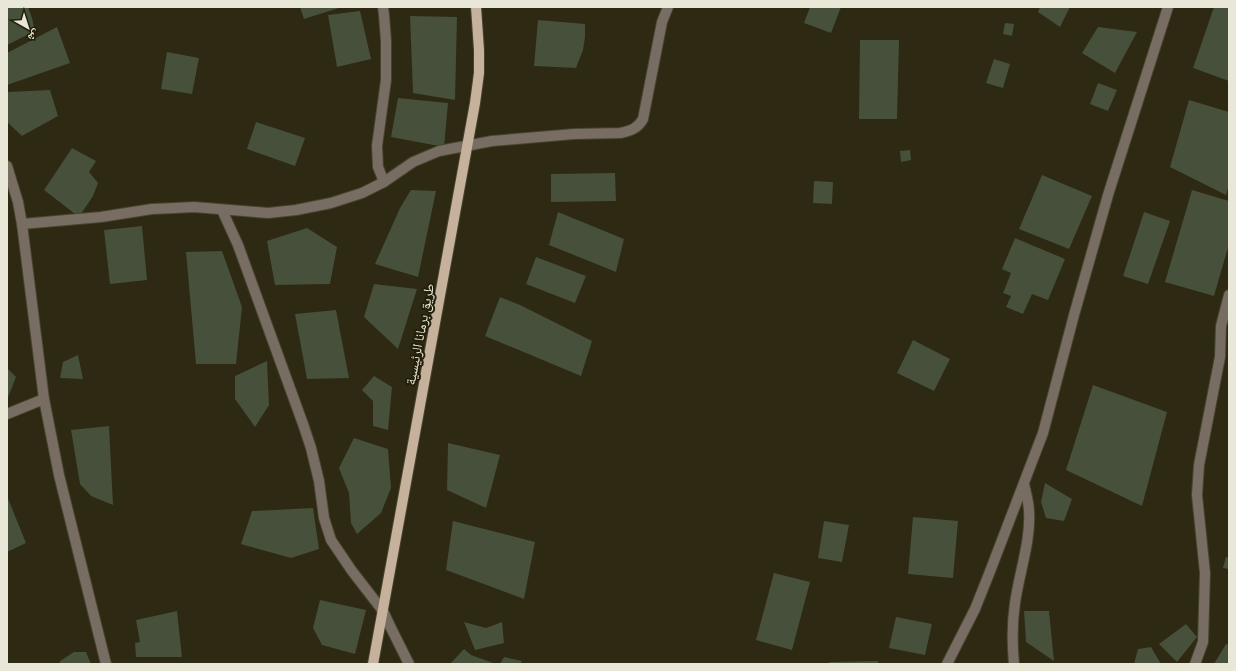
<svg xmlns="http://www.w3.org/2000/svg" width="1236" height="671" viewBox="0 0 1236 671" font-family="'Titillium Web','Noto Naskh Arabic',sans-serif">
<rect width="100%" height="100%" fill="#2d2912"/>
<g fill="#46503a">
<polygon points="7,7 28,7 32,18 35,31 7,45"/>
<polygon points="300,7 342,7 304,19"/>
<polygon points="810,7 841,7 831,33 804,23"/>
<polygon points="1040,7 1070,7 1060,27 1038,12"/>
<polygon points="1214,7 1226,7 1229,8 1229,81 1193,68"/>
<polygon points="360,11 371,59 337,67 328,15"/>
<polygon points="410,16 457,17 455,100 413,93"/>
<polygon points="538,20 585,24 585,37 583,50 576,68 534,66"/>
<polygon points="1005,23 1014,24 1012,36 1003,34"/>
<polygon points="57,27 70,63 7,85 7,53"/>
<polygon points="1098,27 1137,32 1115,73 1082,53"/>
<polygon points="860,40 899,40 897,119 859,119"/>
<polygon points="167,52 199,58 192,94 161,89"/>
<polygon points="994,59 1010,64 1003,88 986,83"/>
<polygon points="1098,83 1117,90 1108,111 1090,104"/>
<polygon points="50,90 58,116 22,136 7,122 8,92"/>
<polygon points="398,98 448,103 444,147 391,137"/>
<polygon points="1189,100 1229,112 1229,185 1226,195 1170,167"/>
<polygon points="256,122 305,138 295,166 247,149"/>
<polygon points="72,148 96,161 89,172 98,183 93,196 79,217 44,190"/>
<polygon points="910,150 911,160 901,162 900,151"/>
<polygon points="615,173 616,201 551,202 551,174"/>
<polygon points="1042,175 1092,196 1069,249 1019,229"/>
<polygon points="814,181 833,182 832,204 813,203"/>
<polygon points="411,190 436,191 418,277 375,264 400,208"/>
<polygon points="1192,190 1229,201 1229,244 1214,296 1165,282"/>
<polygon points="558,212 624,239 616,272 549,245"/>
<polygon points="1144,212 1170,221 1148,284 1123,276"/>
<polygon points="142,226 147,280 110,284 104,230"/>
<polygon points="307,228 337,247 330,284 275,285 267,241"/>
<polygon points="1015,238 1065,259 1048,300 1032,294 1023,314 1006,307 1011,296 1003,293 1011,273 1002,269"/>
<polygon points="222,251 242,307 236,364 196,364 186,252"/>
<polygon points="536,257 586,276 575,303 526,284"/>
<polygon points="374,284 417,289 398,349 364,317"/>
<polygon points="500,297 520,305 592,341 581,376 485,336"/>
<polygon points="336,310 349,378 307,379 295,314"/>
<polygon points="913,340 950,359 934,391 897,373"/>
<polygon points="78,355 83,379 60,378 63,362"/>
<polygon points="267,361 269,405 255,427 235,399 235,376"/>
<polygon points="7,368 16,377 7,400"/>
<polygon points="374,376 392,387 388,430 373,426 373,401 362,390"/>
<polygon points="1093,385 1167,412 1142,506 1066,470"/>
<polygon points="109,426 113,505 91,496 80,484 71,430"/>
<polygon points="354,438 388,449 391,488 381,513 357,534 351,523 349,493 339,468"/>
<polygon points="448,443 500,455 486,508 447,490"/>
<polygon points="1045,483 1072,499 1064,521 1046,518 1041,502"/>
<polygon points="7,496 26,543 7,552"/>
<polygon points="313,508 319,549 291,558 241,544 252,511"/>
<polygon points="913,517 958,521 953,578 908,574"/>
<polygon points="453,521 535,542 524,599 446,570"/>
<polygon points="824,521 849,525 842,562 818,558"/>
<polygon points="1226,557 1229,558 1229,569 1223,568"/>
<polygon points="774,573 810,582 792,650 756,640"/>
<polygon points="320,600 366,610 355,654 322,645 313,628"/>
<polygon points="177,611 182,657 136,657 135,643 140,642 136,620"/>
<polygon points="1024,611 1049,611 1054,661 1026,642"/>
<polygon points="896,617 932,624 925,655 889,648"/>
<polygon points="464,622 486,628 502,622 504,643 475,650"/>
<polygon points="1186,624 1197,637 1177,662 1159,644"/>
<polygon points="1226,644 1229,645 1229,664 1214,664"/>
<polygon points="1151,647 1161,664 1134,664 1138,649"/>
<polygon points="464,649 471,655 496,664 450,664"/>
<polygon points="74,652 86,652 91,664 60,664 60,661"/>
<polygon points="504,657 522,661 520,664 500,664"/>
<polygon points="878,661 878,664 829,664 829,662"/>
</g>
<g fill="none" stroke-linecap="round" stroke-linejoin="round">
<defs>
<g id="minor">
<polyline points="383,7 384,15 386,41 386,80 377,146 378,167 384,182"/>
<polyline points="7,166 18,202 22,224 44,399 59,475 106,664"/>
<polyline points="222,210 238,245 303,424 311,448 319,481 324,518 331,540 352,571 383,611 391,628 409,664"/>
<path d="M22 224 101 217 152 209 175 208 194 207 268 213 296 210 331 203 362 193 384 182 413 162 439 151 492 141 574 134 620 133C631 131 638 128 643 119L662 22 668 7"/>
<polyline points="7,414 44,399"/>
<polyline points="947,664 975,609 989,574 1043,433 1074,315 1108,195 1168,7"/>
<path d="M1014 664C1012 643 1012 623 1015 603 1019 574 1031 540 1029 512 1029 503 1026 493 1024 484"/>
<polyline points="1195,664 1203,642 1205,573 1197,495 1199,465 1220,357 1221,326 1229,295"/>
</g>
<polyline id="major" points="373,664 475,103 479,73 479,50 476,7"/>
</defs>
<use href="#minor" stroke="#47442e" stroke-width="12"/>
<use href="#major" stroke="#47442e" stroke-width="12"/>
<use href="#minor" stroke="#776d62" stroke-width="10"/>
<use href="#major" stroke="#c6b19c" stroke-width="10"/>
</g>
<g text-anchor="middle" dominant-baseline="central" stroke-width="4" stroke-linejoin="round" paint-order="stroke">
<g font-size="14" fill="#e9e7d8" stroke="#241f08">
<text transform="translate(419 334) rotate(-79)">طريق برمانا الرئيسية</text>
</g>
</g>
<rect width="1236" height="671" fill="none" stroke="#e9e7d8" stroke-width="16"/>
<g transform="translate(28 28) rotate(141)" stroke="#241f08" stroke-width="3" paint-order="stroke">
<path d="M0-3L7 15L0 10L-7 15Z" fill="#e9e7d8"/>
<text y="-6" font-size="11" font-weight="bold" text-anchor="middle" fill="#e9e7d8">ش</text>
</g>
</svg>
